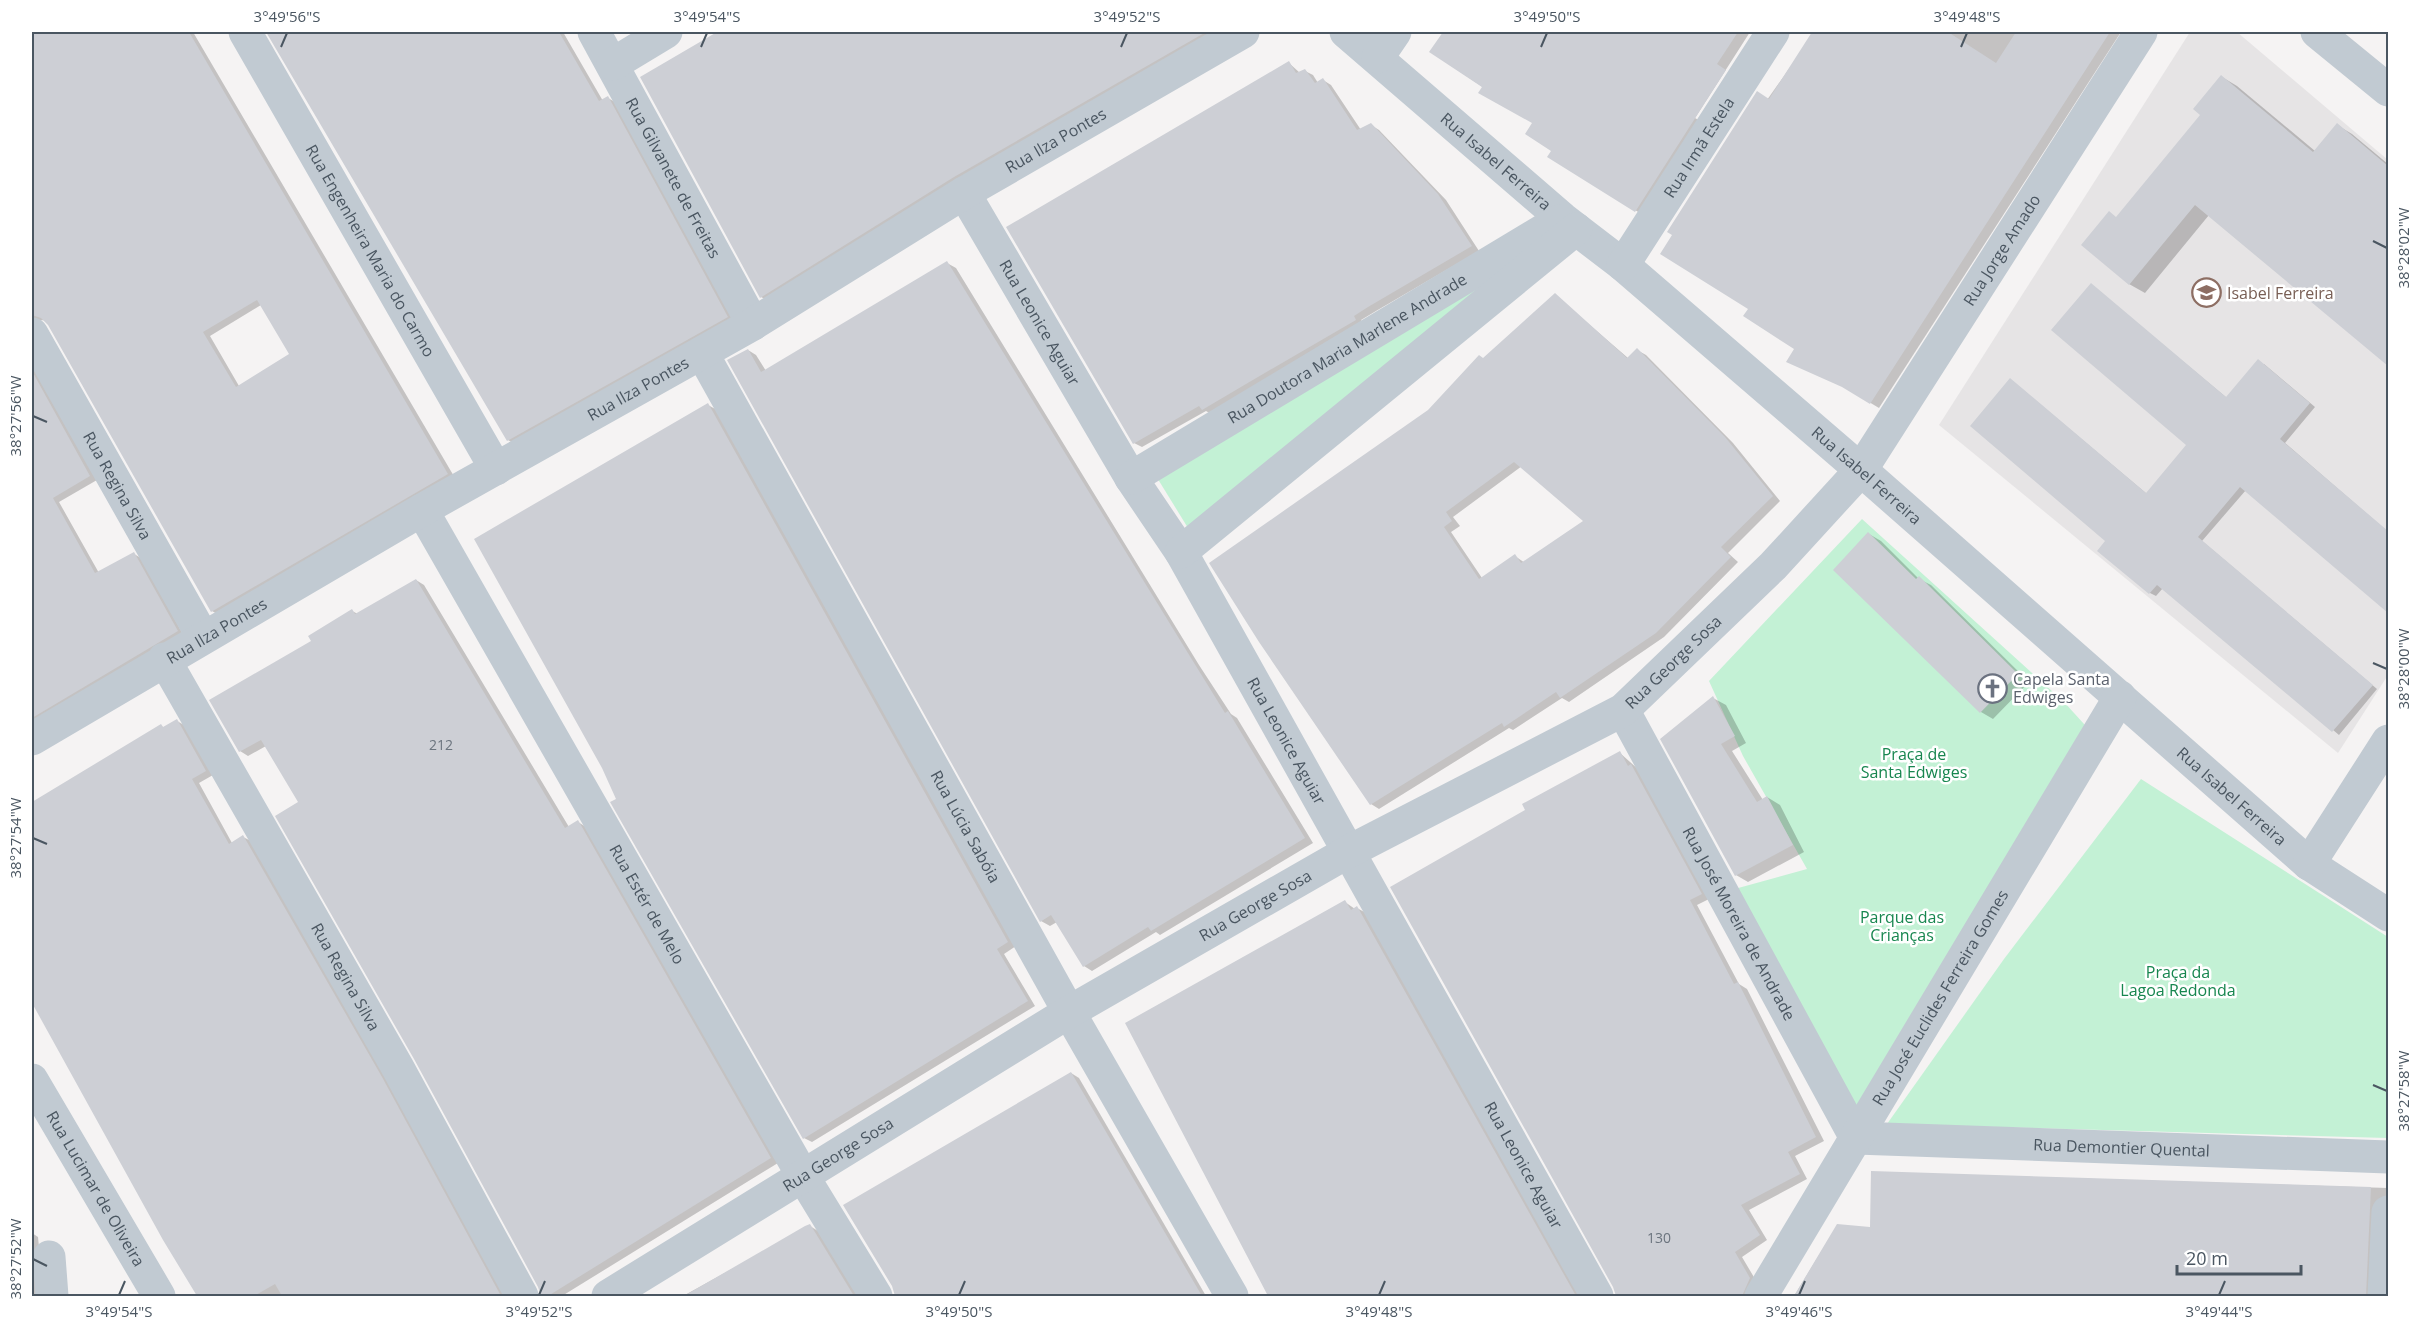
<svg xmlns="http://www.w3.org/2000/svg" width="2420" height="1328" viewBox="0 0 2420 1328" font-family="'Open Sans',sans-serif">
<rect width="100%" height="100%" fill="#f5f3f3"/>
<polygon fill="#e6e4e5" points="2190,32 2237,32 2388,160 2388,675 2338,753 1939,425"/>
<g fill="#c3f1d5">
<polygon points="1506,266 1188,528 1156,476"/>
<polygon points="1862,519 2064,702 2104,746 1857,1115 1731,890 1807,869 1743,756 1709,681"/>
<polygon points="2141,779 2388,937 2388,1138 1887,1124 2004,959"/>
</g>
<g fill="#0003" fill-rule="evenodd">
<path d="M32 32H193L455 478 219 615 212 611 46 320 32 321ZM261 305 291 354 239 386 210 336Z"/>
<polygon points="268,32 563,32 603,101 608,98 615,102 734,321 515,444 508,440"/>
<polygon points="720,32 1222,32 769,301 761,297 642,78"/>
<polygon points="1444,32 1750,32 1695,118 1702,122 1643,215 1549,156 1553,151 1534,122 1431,52"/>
<polygon points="1815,32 2121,32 1879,408 1849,390 1750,309 1736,144"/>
<polygon points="1289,63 1300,73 1305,71 1313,75 1318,83 1323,80 1331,85 1361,130 1371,125 1379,130 1446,200 1479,251 1376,311 1361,320 1363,324 1211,414 1206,411 1142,447 1134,443"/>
<polygon points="2222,77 2237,86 2315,151 2337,125 2352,134 2388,164 2388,365 2209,215 2145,293 2129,284 2117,218 2202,115"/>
<polygon points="947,263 956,268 1199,665 1231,714 1237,718 1313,843 1160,935 1156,932 1092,971 1084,966 1057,922 1050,926 1041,921 748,350 756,355 766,371"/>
<polygon points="2091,285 2227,398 2264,364 2315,407 2285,443 2388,532 2388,611 2246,490 2202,541 2377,689 2339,735 2163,588 2156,596 2150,593 2099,551 2107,541 2011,380 2147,494 2188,444"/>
<path d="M1555 295 1628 358 1637 350 1646 355 1733 443 1780 501 1728 553 1738 562 1664 637 1569 702 1562 698 1513 730 1509 728 1379 809 1371 804 1429 411ZM1522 466 1586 521 1525 563 1515 556 1482 578 1451 532 1460 526 1453 517Z"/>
<polygon points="32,365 97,480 59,502 99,573 134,554 141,558 184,636 32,725"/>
<polygon points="708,405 717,410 1016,946 1004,954 1035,1006 812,1142 804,1138 618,799"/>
<polygon points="1869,534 1881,541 1919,579 1931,585 2029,682 1993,719 1981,712"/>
<polygon points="416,580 424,585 569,827 578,822 586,827 778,1163 562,1296 541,1296 540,1287 300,803 266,746 248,756 240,751 313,641 352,611 358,614"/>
<polygon points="1713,698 1726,705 1746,743 1732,751 1763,800 1767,797 1780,805 1804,852 1748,882 1736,875"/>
<polygon points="177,721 184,725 213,775 199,783 232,843 243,837 251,841 389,1083 505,1296 198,1296 164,1240 32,1001 32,803 161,726 165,728"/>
<polygon points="1620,753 1639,770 1709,899 1697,905 1739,984 1747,989 1824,1141 1795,1156 1807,1179 1749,1210 1767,1240 1742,1257 1758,1284 1752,1296 1617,1296 1527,810"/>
<polygon points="1345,902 1355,909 1357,908 1366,913 1580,1296 1269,1296 1209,1177"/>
<polygon points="1071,1073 1079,1078 1206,1296 896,1296"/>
<polygon points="1873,1172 2388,1188 2388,1200 2374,1296 1794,1296 1837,1226 1872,1229"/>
<polygon points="810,1226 818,1231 859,1296 683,1296"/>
<polygon points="32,1233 38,1237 44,1296 32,1296"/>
</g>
<g fill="#cdcfd5" fill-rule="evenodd">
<path d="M32 32H189L448 474 211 612 48 325 41 318 32 315ZM257 300 289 354 236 387 203 332Z"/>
<polygon points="266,32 559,32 599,101 608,96 728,317 507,441"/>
<polygon points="717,32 1206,32 954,177 760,298 640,77"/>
<polygon points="1443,32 1738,32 1717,64 1726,70 1635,212 1547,157 1551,151 1525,134 1532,123 1478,93 1482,87 1429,52"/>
<polygon points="1812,32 1948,32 1996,63 2016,32 2110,32 1870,404 1842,387 1786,362 1794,349 1743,316 1748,309 1660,254 1672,235 1667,232 1757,91 1769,99"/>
<polygon points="1289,61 1296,73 1305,69 1315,83 1323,78 1357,130 1371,123 1438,194 1472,246 1368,307 1354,316 1356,320 1246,384 1202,410 1199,406 1133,444 1006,227"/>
<polygon points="2221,75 2313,152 2337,123 2388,166 2388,366 2195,205 2129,285 2081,245 2109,211 2116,217 2200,115 2193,109"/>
<polygon points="947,261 1191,658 1225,713 1228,711 1305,838 1151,931 1148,927 1083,967 1051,915 1040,922 727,360 748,349 761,372"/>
<polygon points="2091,283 2226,397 2258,359 2310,403 2280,439 2388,531 2388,613 2240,487 2198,537 2373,685 2332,732 2157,585 2149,594 2097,551 2105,541 1970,426 2010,378 2146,493 2186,445 2051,330"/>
<path d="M1555 293 1627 358 1637 348 1725 437 1773 496 1721 547 1731 557 1656 633 1560 698 1556 692 1504 727 1502 723 1370 805 1259 642 1209 563 1428 410 1479 355 1483 358ZM1514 462 1583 521 1521 563 1515 554 1479 579 1444 527 1452 521 1446 512Z"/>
<polygon points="32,371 90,476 53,498 95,573 134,552 178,631 32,718"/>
<polygon points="708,403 1008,942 997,949 1028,1001 803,1139 610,802 616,799 602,768 474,539"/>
<polygon points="1868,532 1916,579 1919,576 2018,674 1980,713 1833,570"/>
<polygon points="416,579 565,828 578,820 771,1158 548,1296 541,1296 538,1287 414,1059 275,816 298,802 261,740 239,752 209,700 311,641 308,636 352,609 355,614"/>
<polygon points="1713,696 1735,736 1721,744 1757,802 1767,796 1793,845 1735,876 1660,739"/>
<polygon points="177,719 206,771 192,779 229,844 243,835 382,1077 501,1296 282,1296 275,1284 254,1296 197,1296 163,1240 32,1003 32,802 161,724 163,727"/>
<polygon points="1620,751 1628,766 1631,764 1702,894 1690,900 1734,984 1738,982 1816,1137 1788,1152 1800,1174 1741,1205 1760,1235 1735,1252 1750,1278 1742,1296 1616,1296 1613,1287 1390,887 1525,810 1522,804"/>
<polygon points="1345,900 1351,910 1357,906 1576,1296 1268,1296 1125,1023"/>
<polygon points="1071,1072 1202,1296 895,1296 892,1286 843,1205"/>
<polygon points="1871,1171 2371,1187 2366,1296 2043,1294 2043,1296 1794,1296 1837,1224 1870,1227"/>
<polygon points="810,1224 854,1296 684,1296 805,1226"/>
</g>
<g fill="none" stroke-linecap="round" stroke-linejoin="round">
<g stroke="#c1cad2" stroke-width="33">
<path id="s1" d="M245 32 496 469"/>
<path id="s2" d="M594 32 753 324"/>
<path id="s3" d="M1346 32 1563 219 1623 265 1861 470 2309 864 2388 915"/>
<polyline points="2317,32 2388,90"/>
<polyline points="1378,57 1395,32"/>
<polyline points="613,64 666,32"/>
<path id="s4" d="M964 193 1131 478 1181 552 1597 1296"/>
<path id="s5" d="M1623 265 1773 32"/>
<path id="s6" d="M32 334 203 637"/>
<path id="s7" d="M702 353 1069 1012 1232 1296"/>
<path id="s8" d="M1131 478 1559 221"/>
<path id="s9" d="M422 510 804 1178 876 1296"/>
<polyline points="1181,552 1576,229"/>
<path id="s10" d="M164 659 398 1068 522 1296"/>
<path id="s11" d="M1623 710 1856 1138 2388 1157"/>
<path id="s12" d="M32 739 422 510 753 324 964 193 1243 32"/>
<polyline points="2309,864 2388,741"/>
<path id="s13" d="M32 1080 159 1296"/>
<polyline points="49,1257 52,1296"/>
<path id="s14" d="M608 1296 1069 1012 1348 852 1623 710 1773 566 1861 470 2141 32"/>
<path id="s15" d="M1761 1296 2120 697"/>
<polyline points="2384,1296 2388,1212"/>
</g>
</g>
<path fill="none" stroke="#4a5661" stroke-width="2" d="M281 47 287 33M701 47 707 33M1121 47 1127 33M1541 47 1547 33M1961 47 1967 33M2373 241 2387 248M33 416 47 422M2373 663 2387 669M33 838 47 844M2373 1085 2387 1091M33 1259 47 1266M119 1295 125 1281M539 1295 545 1281M959 1295 965 1281M1379 1295 1385 1281M1799 1295 1805 1281M2219 1295 2225 1281"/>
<defs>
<symbol id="school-ring" viewBox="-11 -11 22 22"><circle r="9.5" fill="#fff" stroke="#8d6e63" stroke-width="1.5"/><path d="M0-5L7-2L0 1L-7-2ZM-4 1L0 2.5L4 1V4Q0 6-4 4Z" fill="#8d6e63"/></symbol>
<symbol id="church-ring" viewBox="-11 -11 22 22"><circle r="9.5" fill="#fff" stroke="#6b7280" stroke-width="1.5"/><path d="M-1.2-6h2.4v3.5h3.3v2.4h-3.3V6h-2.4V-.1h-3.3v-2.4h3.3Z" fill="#6b7280"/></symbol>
</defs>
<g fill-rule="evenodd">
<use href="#school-ring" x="2190" y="276" width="33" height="33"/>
<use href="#church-ring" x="1976" y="672" width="33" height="33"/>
</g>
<g text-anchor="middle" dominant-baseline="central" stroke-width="5" stroke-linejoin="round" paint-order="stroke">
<g font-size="14" fill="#6b747e">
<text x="441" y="744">212</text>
<text x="1659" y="1237">130</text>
</g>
<g font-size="16" fill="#4a5661" stroke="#fff">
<text stroke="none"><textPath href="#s12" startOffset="1186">Rua Ilza Pontes</textPath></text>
<text stroke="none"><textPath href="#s5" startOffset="140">Rua Irmã Estela</textPath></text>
<text stroke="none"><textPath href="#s3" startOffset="198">Rua Isabel Ferreira</textPath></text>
<text stroke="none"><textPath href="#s2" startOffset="166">Rua Gilvanete de Freitas</textPath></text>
<text stroke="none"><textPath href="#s1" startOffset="252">Rua Engenheira Maria do Carmo</textPath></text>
<text stroke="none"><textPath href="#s14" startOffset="1772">Rua Jorge Amado</textPath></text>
<text stroke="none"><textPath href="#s4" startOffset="150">Rua Leonice Aguiar</textPath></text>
<text stroke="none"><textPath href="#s8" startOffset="252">Rua Doutora Maria Marlene Andrade</textPath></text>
<text stroke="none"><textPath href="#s12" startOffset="700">Rua Ilza Pontes</textPath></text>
<text stroke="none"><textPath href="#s3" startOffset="684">Rua Isabel Ferreira</textPath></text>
<text stroke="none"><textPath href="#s6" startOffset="174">Rua Regina Silva</textPath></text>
<text stroke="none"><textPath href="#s12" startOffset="214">Rua Ilza Pontes</textPath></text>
<text stroke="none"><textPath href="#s14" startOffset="1242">Rua George Sosa</textPath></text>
<text stroke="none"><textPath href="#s4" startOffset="636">Rua Leonice Aguiar</textPath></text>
<text stroke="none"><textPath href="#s3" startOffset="1170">Rua Isabel Ferreira</textPath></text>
<text stroke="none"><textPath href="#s7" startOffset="542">Rua Lúcia Sabóia</textPath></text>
<text stroke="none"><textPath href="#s9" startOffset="454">Rua Estér de Melo</textPath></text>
<text stroke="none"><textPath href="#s14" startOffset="756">Rua George Sosa</textPath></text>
<text stroke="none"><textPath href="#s11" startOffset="243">Rua José Moreira de Andrade</textPath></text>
<text stroke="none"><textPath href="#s10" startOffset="366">Rua Regina Silva</textPath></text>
<text stroke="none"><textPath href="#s15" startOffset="348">Rua José Euclides Ferreira Gomes</textPath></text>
<text stroke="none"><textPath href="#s11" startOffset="753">Rua Demontier Quental</textPath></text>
<text stroke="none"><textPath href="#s14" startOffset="270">Rua George Sosa</textPath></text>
<text stroke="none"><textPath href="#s4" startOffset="1122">Rua Leonice Aguiar</textPath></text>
<text stroke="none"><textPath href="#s13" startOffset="126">Rua Lucimar de Oliveira</textPath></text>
</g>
<g font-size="16" fill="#785e54" stroke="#fff" text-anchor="start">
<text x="2227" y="293">Isabel Ferreira</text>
</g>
<g font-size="16" fill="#5b616d" stroke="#fff" text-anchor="start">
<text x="2013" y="679">Capela Santa<tspan x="2013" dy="18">Edwiges</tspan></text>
</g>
<g font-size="16" fill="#17864f" stroke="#fff">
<text x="1914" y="754">Praça de<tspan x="1914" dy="18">Santa Edwiges</tspan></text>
<text x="1902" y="917">Parque das<tspan x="1902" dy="18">Crianças</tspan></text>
<text x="2178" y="972">Praça da<tspan x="2178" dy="18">Lagoa Redonda</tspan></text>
</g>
</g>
<rect width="2420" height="1328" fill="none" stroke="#ffffff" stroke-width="66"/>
<path d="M2177 1265v9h124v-9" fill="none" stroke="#4a5661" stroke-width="3"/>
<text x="2186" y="1265" font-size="18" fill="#4a5661" stroke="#ffffff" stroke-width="4.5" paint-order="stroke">20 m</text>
<rect x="33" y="33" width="2354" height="1262" fill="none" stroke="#4a5661" stroke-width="2"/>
<g font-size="15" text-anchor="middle" fill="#4a5661">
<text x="287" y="22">3°49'56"S</text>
<text x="707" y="22">3°49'54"S</text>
<text x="1127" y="22">3°49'52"S</text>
<text x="1547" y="22">3°49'50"S</text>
<text x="1967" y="22">3°49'48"S</text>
<text transform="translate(2404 248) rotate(-90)" y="5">38°28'02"W</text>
<text transform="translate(16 416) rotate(-90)" y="5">38°27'56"W</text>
<text transform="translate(2404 669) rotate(-90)" y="5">38°28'00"W</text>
<text transform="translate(16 838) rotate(-90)" y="5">38°27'54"W</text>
<text transform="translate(2404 1091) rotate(-90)" y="5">38°27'58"W</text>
<text transform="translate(16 1259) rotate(-90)" y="5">38°27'52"W</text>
<text x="119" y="1317">3°49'54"S</text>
<text x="539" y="1317">3°49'52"S</text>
<text x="959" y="1317">3°49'50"S</text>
<text x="1379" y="1317">3°49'48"S</text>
<text x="1799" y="1317">3°49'46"S</text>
<text x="2219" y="1317">3°49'44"S</text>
</g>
</svg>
